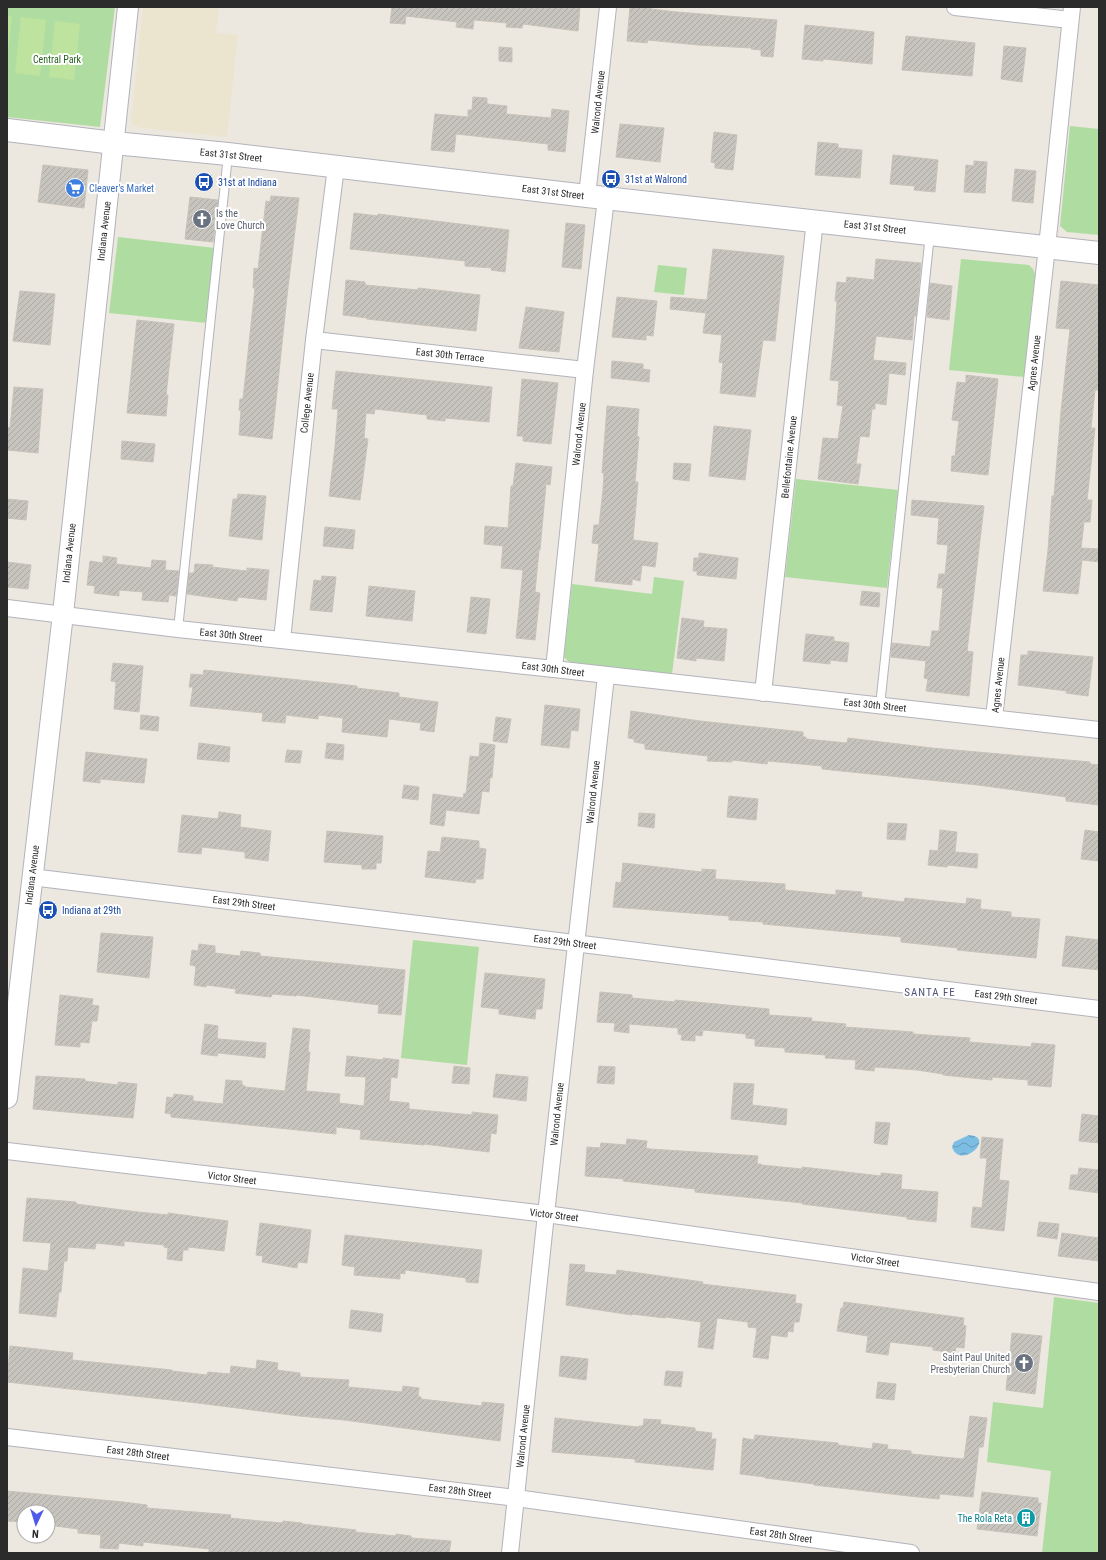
<svg xmlns="http://www.w3.org/2000/svg" width="1106" height="1560" viewBox="0 0 1106 1560" font-family="'Roboto Condensed',sans-serif">
<defs>
<pattern id="water-waves" width="16" height="10" patternUnits="userSpaceOnUse"><rect width="16" height="10" fill="#7cbde3"/><path d="M0 5q4-4 8 0t8 0" fill="none" stroke="#669ab8"/></pattern>
<pattern id="building-hatch" width="6" height="6" patternUnits="userSpaceOnUse"><rect width="6" height="6" fill="#c7c4be"/><path d="M-1 1l2-2M0 6l6-6M5 7l2-2" fill="none" stroke="#aba9a3"/></pattern>
</defs>
<rect width="100%" height="100%" fill="#ece7df"/>
<polygon fill="#ebe5d0" points="143,7 219,7 216,33 238,35 227,137 142,128 134,126 132,123 131,120"/>
<g fill="#afdda1">
<polygon points="7,7 115,7 100,127 7,117"/>
<polygon points="1070,126 1099,129 1099,235 1067,232 1060,226"/>
<polygon points="118,237 215,248 207,323 109,313"/>
<polygon points="961,259 1029,265 1033,269 1035,274 1024,377 949,370"/>
<polygon points="658,265 687,268 684,295 654,292"/>
<polygon points="796,479 898,490 887,588 785,577"/>
<polygon points="654,577 684,581 672,674 569,662 564,657 572,584 652,594"/>
<polygon points="413,940 479,947 467,1065 401,1058"/>
<polygon points="1054,1297 1099,1303 1099,1553 1042,1553 1051,1471 987,1462 993,1402 1043,1408"/>
</g>
<g fill="#bee39e">
<polygon points="7,16 12,16 7,60"/>
<polygon points="21,17 46,20 40,76 15,73"/>
<polygon points="55,21 80,24 74,80 49,77"/>
</g>
<path fill="url(#water-waves)" d="M969 1135C997 1137 960 1171 952 1147L954 1142Z"/>
<g fill="url(#building-hatch)" stroke="#c7c3b9">
<polygon points="392,7 580,7 578,31 523,24 522,28 506,27 507,23 474,20 473,29 456,27 457,22 406,16 405,24 390,23"/>
<polygon points="630,7 651,7 651,9 677,12 777,20 773,57 761,56 761,50 751,49 752,48 698,45 648,40 647,43 627,41"/>
<polygon points="805,25 874,32 872,64 823,59 823,61 802,59"/>
<polygon points="906,36 975,43 972,76 902,70"/>
<polygon points="1004,46 1026,48 1022,82 1001,79"/>
<polygon points="499,47 512,48 512,62 499,61"/>
<polygon points="473,97 487,98 487,104 507,106 506,114 551,118 552,109 569,111 565,152 548,150 548,144 456,134 454,152 431,150 435,114 468,117 468,110 472,110"/>
<polygon points="620,124 664,128 660,162 616,157"/>
<polygon points="714,132 737,135 733,170 715,168 715,163 711,162"/>
<polygon points="818,142 838,144 838,148 862,150 860,178 815,175"/>
<polygon points="893,155 938,160 935,192 914,190 915,186 890,184"/>
<polygon points="974,161 987,162 985,193 964,192 966,165 974,166"/>
<polygon points="43,165 88,170 84,208 38,202"/>
<polygon points="1015,169 1036,171 1033,203 1012,201"/>
<polygon points="271,196 299,198 287,296 272,439 239,435 241,411 239,410 240,399 243,399 255,288 253,288 254,268 258,269 266,201 270,202"/>
<polygon points="190,197 218,200 213,242 185,239"/>
<polygon points="354,213 378,216 378,214 509,230 505,272 491,270 492,268 465,266 465,261 350,249"/>
<polygon points="566,223 585,225 581,269 562,267"/>
<polygon points="713,249 784,256 775,341 763,340 755,397 720,393 723,363 719,362 722,335 703,333 706,313 670,309 671,297 707,300"/>
<polygon points="876,259 921,263 916,316 914,316 912,340 876,336 873,360 906,363 905,375 889,373 886,405 875,403 875,409 872,409 869,437 860,436 856,464 861,464 858,484 818,479 823,438 838,439 843,406 837,405 839,381 830,380 835,331 837,301 835,301 837,282 846,283 847,277 874,280"/>
<polygon points="346,280 365,282 365,285 418,290 418,288 480,295 476,331 367,319 367,318 343,315"/>
<polygon points="1061,281 1099,285 1099,383 1098,390 1095,390 1091,428 1095,428 1087,500 1092,500 1090,522 1084,522 1081,548 1099,549 1099,562 1082,560 1078,594 1043,591 1048,550 1052,496 1054,496 1061,411 1070,329 1056,328"/>
<polygon points="930,283 952,286 949,320 927,317"/>
<polygon points="20,291 55,294 50,345 13,341"/>
<polygon points="617,297 657,301 653,336 646,335 646,340 612,337"/>
<polygon points="526,307 564,312 559,352 519,348"/>
<polygon points="137,320 174,324 166,395 168,395 166,416 127,413"/>
<polygon points="612,361 643,364 643,369 650,370 649,382 611,378"/>
<polygon points="336,371 492,387 489,422 445,418 445,421 427,419 427,415 375,409 374,414 366,413 364,438 368,439 360,500 329,496 335,447 338,409 332,409"/>
<polygon points="966,375 998,379 988,475 951,471 952,456 955,456 959,421 952,420 957,382 966,383"/>
<polygon points="522,379 558,383 551,444 523,441 523,436 517,436"/>
<polygon points="14,387 43,389 38,453 7,450 7,427 10,428"/>
<polygon points="607,406 639,409 637,436 639,437 635,482 638,482 633,540 658,543 655,567 642,565 640,581 632,579 632,585 595,581 599,544 592,543 594,525 599,525 603,490 604,473 602,473"/>
<polygon points="714,426 751,430 745,480 709,476"/>
<polygon points="122,441 155,444 153,462 121,459"/>
<polygon points="516,463 552,467 550,485 546,484 540,550 539,550 535,592 540,593 535,640 516,638 523,570 501,568 503,546 484,544 485,526 508,528 511,486 513,486"/>
<polygon points="674,463 691,464 689,481 673,479"/>
<polygon points="238,494 266,496 262,540 229,536 233,499 237,499"/>
<polygon points="7,499 28,501 26,520 7,518"/>
<polygon points="912,500 984,506 967,651 973,652 969,696 926,691 928,679 924,678 926,661 891,657 892,643 930,647 932,631 939,631 943,588 937,588 939,574 945,574 948,545 937,544 939,518 911,515"/>
<polygon points="325,527 355,530 353,549 323,546"/>
<polygon points="699,553 738,558 736,579 697,575 697,571 693,571 694,558 699,558"/>
<polygon points="103,556 117,558 116,564 151,568 152,560 166,561 165,570 179,571 176,596 169,595 168,602 142,600 143,592 119,590 119,596 94,593 95,586 87,585 90,561 103,563"/>
<polygon points="7,562 31,565 28,589 7,587"/>
<polygon points="195,564 213,565 212,567 247,571 247,568 269,570 266,600 238,597 237,601 187,594 189,573 194,573"/>
<polygon points="322,576 336,577 332,612 310,610 314,580 321,581"/>
<polygon points="369,586 415,591 412,621 366,616"/>
<polygon points="862,591 880,593 879,607 860,605"/>
<polygon points="471,597 490,599 486,634 467,632"/>
<polygon points="682,618 704,621 703,627 727,629 724,661 696,658 696,661 677,658"/>
<polygon points="806,634 834,637 834,641 849,643 847,662 830,660 830,664 803,661"/>
<polygon points="1028,651 1093,657 1088,696 1066,693 1067,691 1018,685 1021,655 1028,655"/>
<polygon points="113,663 143,666 139,712 114,709 116,682 111,681"/>
<polygon points="204,670 357,686 357,688 399,693 399,697 438,702 434,732 420,730 421,723 389,719 387,737 342,732 343,718 318,715 318,719 286,715 285,723 262,721 263,713 190,706 193,687 189,687 191,674 203,675"/>
<polygon points="545,705 580,709 578,731 571,730 569,748 541,745"/>
<polygon points="631,711 700,721 803,732 803,737 806,737 806,739 847,743 848,738 932,748 1090,762 1090,764 1099,765 1099,805 1066,801 1066,797 978,785 822,769 822,766 768,761 767,764 732,760 732,762 707,761 708,756 645,749 645,744 634,742 634,739 628,738"/>
<polygon points="141,715 159,717 158,731 140,729"/>
<polygon points="496,717 511,719 507,743 493,741"/>
<polygon points="199,743 230,747 229,762 197,759"/>
<polygon points="327,743 344,745 343,760 325,758"/>
<polygon points="480,743 495,745 492,778 490,777 489,792 482,791 479,814 446,810 444,826 430,824 433,794 463,798 464,793 466,794 470,756 479,757"/>
<polygon points="287,750 302,751 300,763 285,762"/>
<polygon points="86,752 147,759 144,783 100,779 100,783 83,781"/>
<polygon points="404,785 419,787 418,800 402,798"/>
<polygon points="729,796 758,799 756,820 727,817"/>
<polygon points="219,812 241,815 240,827 271,831 268,861 245,858 245,852 202,847 201,854 178,852 182,815 218,819"/>
<polygon points="639,813 655,814 654,828 638,826"/>
<polygon points="888,823 907,824 905,840 887,839"/>
<polygon points="940,830 957,832 955,852 978,854 977,868 947,865 947,867 928,865 930,850 938,851"/>
<polygon points="1085,830 1099,832 1099,861 1081,859"/>
<polygon points="327,831 383,836 381,863 376,863 376,869 362,869 362,865 324,862"/>
<polygon points="442,837 479,841 479,848 486,849 483,879 476,879 475,883 425,877 428,851 440,852"/>
<polygon points="623,863 702,872 702,869 716,870 715,879 785,884 785,890 836,895 836,890 862,892 861,897 904,902 905,898 966,904 967,898 981,900 980,909 1011,912 1011,917 1040,919 1036,958 957,950 958,948 901,942 901,937 763,924 763,922 729,920 729,916 613,907 616,882 621,883"/>
<polygon points="101,933 153,937 149,978 97,972"/>
<polygon points="1066,936 1099,940 1099,970 1062,966"/>
<polygon points="199,944 215,946 215,953 240,956 241,951 260,953 260,956 405,970 401,1015 378,1013 379,1005 296,995 296,996 272,994 271,997 235,993 236,989 207,985 206,987 194,985 196,966 190,965 192,950 198,951"/>
<polygon points="485,973 545,979 542,1009 536,1009 535,1019 499,1014 499,1009 481,1007"/>
<polygon points="600,992 632,995 632,998 675,1002 675,1000 769,1009 769,1015 812,1018 811,1021 846,1024 845,1027 913,1032 913,1034 970,1038 969,1042 1031,1047 1032,1043 1055,1045 1051,1087 1028,1085 1028,1080 992,1077 992,1080 943,1075 943,1074 917,1070 875,1067 874,1071 855,1069 856,1060 825,1058 826,1055 785,1052 785,1048 755,1046 755,1039 746,1038 746,1034 703,1030 702,1036 695,1035 695,1041 681,1040 682,1035 678,1034 678,1028 629,1024 629,1033 614,1031 615,1023 597,1022"/>
<polygon points="60,995 93,999 92,1005 99,1006 97,1021 92,1021 89,1043 80,1042 80,1047 55,1045"/>
<polygon points="205,1024 218,1026 217,1038 219,1039 266,1043 265,1058 218,1053 217,1056 201,1054"/>
<polygon points="293,1028 310,1030 308,1052 310,1052 306,1091 340,1094 339,1103 364,1106 366,1077 345,1076 347,1056 383,1060 383,1058 399,1060 397,1078 391,1077 389,1101 409,1103 409,1109 472,1115 472,1112 498,1115 496,1134 491,1133 489,1152 424,1144 424,1145 360,1139 361,1130 336,1127 336,1134 171,1117 171,1114 165,1113 167,1097 173,1098 174,1094 193,1096 193,1101 223,1104 226,1080 242,1081 242,1085 245,1086 245,1087 285,1091"/>
<polygon points="454,1066 470,1068 469,1084 452,1083"/>
<polygon points="599,1066 615,1067 614,1084 597,1083"/>
<polygon points="496,1074 528,1077 526,1101 493,1097"/>
<polygon points="36,1076 85,1079 85,1081 118,1085 118,1082 137,1084 133,1118 33,1109"/>
<polygon points="734,1083 754,1084 752,1105 787,1109 786,1125 731,1119"/>
<polygon points="1082,1114 1099,1116 1099,1143 1079,1141"/>
<polygon points="876,1122 890,1123 887,1145 874,1143"/>
<polygon points="982,1137 1003,1139 999,1180 1009,1181 1004,1231 971,1227 973,1207 982,1208 987,1158 980,1158"/>
<polygon points="627,1139 647,1141 646,1148 650,1149 758,1156 757,1164 761,1164 761,1165 802,1169 802,1167 881,1176 881,1173 902,1175 901,1189 938,1192 936,1222 907,1219 907,1217 802,1204 803,1203 695,1192 695,1189 623,1181 624,1179 585,1176 587,1147 600,1148 601,1143 626,1145"/>
<polygon points="1079,1168 1099,1170 1099,1193 1069,1189 1071,1175 1078,1175"/>
<polygon points="27,1198 76,1202 76,1204 138,1212 168,1215 168,1213 228,1221 224,1251 188,1247 188,1250 183,1250 182,1261 167,1259 168,1248 164,1247 164,1245 124,1241 124,1246 96,1243 95,1249 68,1247 67,1261 64,1261 61,1292 59,1292 56,1317 19,1313 23,1268 48,1271 51,1243 23,1241"/>
<polygon points="1039,1222 1059,1224 1057,1239 1037,1236"/>
<polygon points="260,1223 311,1230 307,1263 298,1262 297,1268 262,1262 263,1256 256,1255"/>
<polygon points="1062,1233 1099,1238 1099,1261 1058,1256"/>
<polygon points="345,1235 482,1250 478,1283 466,1282 466,1278 405,1270 405,1274 400,1273 400,1279 354,1275 355,1267 342,1265"/>
<polygon points="570,1264 585,1265 584,1272 616,1275 617,1270 703,1282 702,1284 796,1295 795,1303 802,1304 799,1322 794,1322 793,1332 788,1331 787,1337 771,1335 768,1359 753,1357 757,1328 748,1327 748,1322 717,1318 713,1349 698,1347 701,1322 666,1317 665,1318 632,1314 632,1315 566,1305"/>
<polygon points="844,1302 964,1318 963,1325 966,1326 964,1348 956,1347 955,1353 933,1350 933,1347 890,1342 888,1355 866,1352 868,1336 837,1331 841,1308 843,1308"/>
<polygon points="351,1310 383,1314 381,1332 349,1328"/>
<polygon points="1012,1333 1042,1336 1035,1394 1006,1390"/>
<polygon points="10,1346 73,1353 72,1360 172,1370 172,1371 207,1375 208,1372 230,1374 231,1366 256,1369 257,1360 278,1363 277,1370 300,1373 300,1377 349,1380 348,1387 402,1392 403,1386 419,1388 418,1396 421,1397 421,1399 482,1406 482,1402 504,1404 500,1441 344,1420 299,1416 198,1403 7,1382"/>
<polygon points="561,1356 588,1359 586,1380 559,1376"/>
<polygon points="666,1371 683,1372 681,1387 664,1385"/>
<polygon points="878,1382 896,1384 894,1400 876,1398"/>
<polygon points="970,1416 987,1418 983,1447 979,1447 973,1497 940,1494 939,1499 909,1496 814,1485 814,1484 765,1478 765,1477 740,1474 743,1438 754,1440 755,1435 838,1443 838,1445 872,1449 873,1443 888,1445 887,1449 911,1451 911,1454 964,1459"/>
<polygon points="555,1418 638,1427 639,1426 643,1426 644,1419 661,1420 660,1424 695,1428 695,1431 712,1433 711,1439 716,1439 713,1470 635,1462 635,1459 552,1452"/>
<polygon points="7,1491 123,1502 147,1505 147,1508 231,1515 230,1518 260,1521 283,1523 283,1521 302,1523 302,1524 356,1530 355,1532 396,1536 396,1534 411,1536 411,1538 451,1541 449,1553 209,1553 209,1549 143,1542 143,1546 119,1543 118,1549 100,1548 101,1535 78,1533 78,1529 48,1525 48,1512 24,1512 24,1522 7,1521"/>
<polygon points="982,1492 1038,1498 1038,1503 1041,1503 1037,1536 977,1529"/>
</g>
<g fill="none" stroke-linecap="round" stroke-linejoin="round">
<defs>
<g id="service">
<polyline points="178,629 228,155"/>
<polyline points="880,706 930,234"/>
</g>
<g id="minor">
<polyline points="955,7 1070,20"/>
<polyline points="587,196 608,7"/>
<polyline points="314,340 585,370"/>
<polyline points="7,608 178,629 554,669 1099,730"/>
<polyline points="282,640 314,340 336,167"/>
<polyline points="554,669 585,370 606,199"/>
<polyline points="763,693 815,220"/>
<polyline points="994,718 1047,247 1072,7"/>
<polyline points="31,877 558,941 1099,1009"/>
<polyline points="7,1151 546,1214 1099,1292"/>
<polyline points="7,1437 516,1498 911,1553"/>
<polyline points="510,1553 546,1214 606,676"/>
</g>
<polyline id="tertiary" points="7,1098 63,614 128,7"/>
<polyline id="secondary" points="7,130 114,143 228,154 587,196 1099,253"/>
</defs>
<use href="#service" stroke="#b2b3bd" stroke-width="10"/>
<use href="#minor" stroke="#b2b3bd" stroke-width="18"/>
<use href="#tertiary" stroke="#b2b3bd" stroke-width="22"/>
<use href="#secondary" stroke="#b2b3bd" stroke-width="24"/>
<use href="#service" stroke="#fff" stroke-width="8"/>
<use href="#minor" stroke="#fff" stroke-width="16"/>
<use href="#tertiary" stroke="#fff" stroke-width="20"/>
<use href="#secondary" stroke="#fff" stroke-width="22"/>
</g>
<defs>
<symbol id="bus-disc" viewBox="-11 -11 22 22"><circle r="9.5" fill="#1a4fb4" stroke="#fff"/><path d="M-5-6H5V4H4V6H2V4H-2V6H-4V4H-5ZM-3.5-4V0h7V-4ZM-3.5 1.2v1.5H-2V1.2ZM2 1.2v1.5H3.5V1.2Z" fill="#fff"/></symbol>
<symbol id="supermarket-disc" viewBox="-11 -11 22 22"><circle r="9.5" fill="#3f7fe0" stroke="#fff"/><path d="M-6-5.5h2.5l.6 2H6L4.5 2H-2.5L-4.4-4H-6ZM-1.5 3.2a1.3 1.3 0 1 0 .1 0ZM3 3.2a1.3 1.3 0 1 0 .1 0Z" fill="#fff"/></symbol>
<symbol id="church-disc" viewBox="-11 -11 22 22"><circle r="9.5" fill="#6b7280" stroke="#fff"/><path d="M-1.2-6h2.4v3.5h3.3v2.4h-3.3V6h-2.4V-.1h-3.3v-2.4h3.3Z" fill="#fff"/></symbol>
<symbol id="building-disc" viewBox="-11 -11 22 22"><circle r="9.5" fill="#0f9aa8" stroke="#fff"/><path d="M-4-6H4V6H1V3H-1V6H-4ZM-2.5-4.3h1.7v1.8h-1.7ZM.8-4.3h1.7v1.8H.8ZM-2.5-1h1.7V.8h-1.7ZM.8-1h1.7V.8H.8Z" fill="#fff"/></symbol>
</defs>
<g fill-rule="evenodd">
<use href="#bus-disc" x="600" y="168" width="22" height="22"/>
<use href="#bus-disc" x="193" y="171" width="22" height="22"/>
<use href="#supermarket-disc" x="64" y="177" width="22" height="22"/>
<use href="#church-disc" x="191" y="208" width="22" height="22"/>
<use href="#bus-disc" x="37" y="899" width="22" height="22"/>
<use href="#church-disc" x="1013" y="1352" width="22" height="22"/>
<use href="#building-disc" x="1015" y="1507" width="22" height="22"/>
</g>
<g text-anchor="middle" dominant-baseline="central" stroke-width="4" stroke-linejoin="round" paint-order="stroke">
<g font-size="10" fill="#286222" stroke="#fff">
<text x="57" y="59">Central Park</text>
</g>
<g font-size="10" fill="#2b2b2b" stroke="#fff">
<text transform="translate(598 102) rotate(-84)">Walrond Avenue</text>
<text transform="translate(231 155) rotate(6)">East 31st Street</text>
<text transform="translate(553 192) rotate(7)">East 31st Street</text>
<text transform="translate(875 227) rotate(6)">East 31st Street</text>
<text transform="translate(104 231) rotate(-84)">Indiana Avenue</text>
<text transform="translate(450 355) rotate(6)">East 30th Terrace</text>
<text transform="translate(1034 363) rotate(-84)">Agnes Avenue</text>
<text transform="translate(307 403) rotate(-84)">College Avenue</text>
<text transform="translate(579 434) rotate(-84)">Walrond Avenue</text>
<text transform="translate(789 457) rotate(-84)">Bellefontaine Avenue</text>
<text transform="translate(69 553) rotate(-84)">Indiana Avenue</text>
<text transform="translate(231 635) rotate(6)">East 30th Street</text>
<text transform="translate(553 669) rotate(7)">East 30th Street</text>
<text transform="translate(998 685) rotate(-84)">Agnes Avenue</text>
<text transform="translate(875 705) rotate(6)">East 30th Street</text>
<text transform="translate(593 792) rotate(-84)">Walrond Avenue</text>
<text transform="translate(32 875) rotate(-83)">Indiana Avenue</text>
<text transform="translate(244 903) rotate(7)">East 29th Street</text>
<text transform="translate(565 942) rotate(7)">East 29th Street</text>
<text transform="translate(1006 997) rotate(7)">East 29th Street</text>
<text transform="translate(557 1114) rotate(-84)">Walrond Avenue</text>
<text transform="translate(232 1178) rotate(7)">Victor Street</text>
<text transform="translate(554 1215) rotate(7)">Victor Street</text>
<text transform="translate(875 1260) rotate(8)">Victor Street</text>
<text transform="translate(523 1436) rotate(-84)">Walrond Avenue</text>
<text transform="translate(138 1453) rotate(7)">East 28th Street</text>
<text transform="translate(460 1491) rotate(7)">East 28th Street</text>
<text transform="translate(781 1535) rotate(8)">East 28th Street</text>
</g>
<g font-size="10" fill="#164399" stroke="#fff" text-anchor="start">
<text x="625" y="179">31st at Walrond</text>
<text x="218" y="182">31st at Indiana</text>
<text x="62" y="910">Indiana at 29th</text>
</g>
<g font-size="10" fill="#366cbe" stroke="#fff" text-anchor="start">
<text x="89" y="188">Cleaver's Market</text>
</g>
<g font-size="10" fill="#5b616d" stroke="#fff" text-anchor="start">
<text x="216" y="213">Is the<tspan x="216" dy="12">Love Church</tspan></text>
<text x="1010" y="1357" text-anchor="end">Saint Paul United<tspan x="1010" dy="12">Presbyterian Church</tspan></text>
</g>
<g font-size="10" fill="#0d838f" stroke="#fff" text-anchor="end">
<text x="1012" y="1518">The Rola Reta</text>
</g>
<g font-size="11" letter-spacing="1" fill="#505378" stroke="#fff">
<text x="930" y="992">SANTA FE</text>
</g>
</g>
<rect width="1106" height="1560" fill="none" stroke="#2b2b2b" stroke-width="16"/>
<g transform="translate(36 1524) rotate(184)"><circle r="19" fill="#ffffff" stroke="#aaaaaa"/>
<path d="M0-3L7 15L0 10L-7 15Z" fill="#4f5be9"/>
<text y="-6" font-size="11" font-weight="bold" text-anchor="middle" fill="#2b2b2b">N</text>
</g>
</svg>
